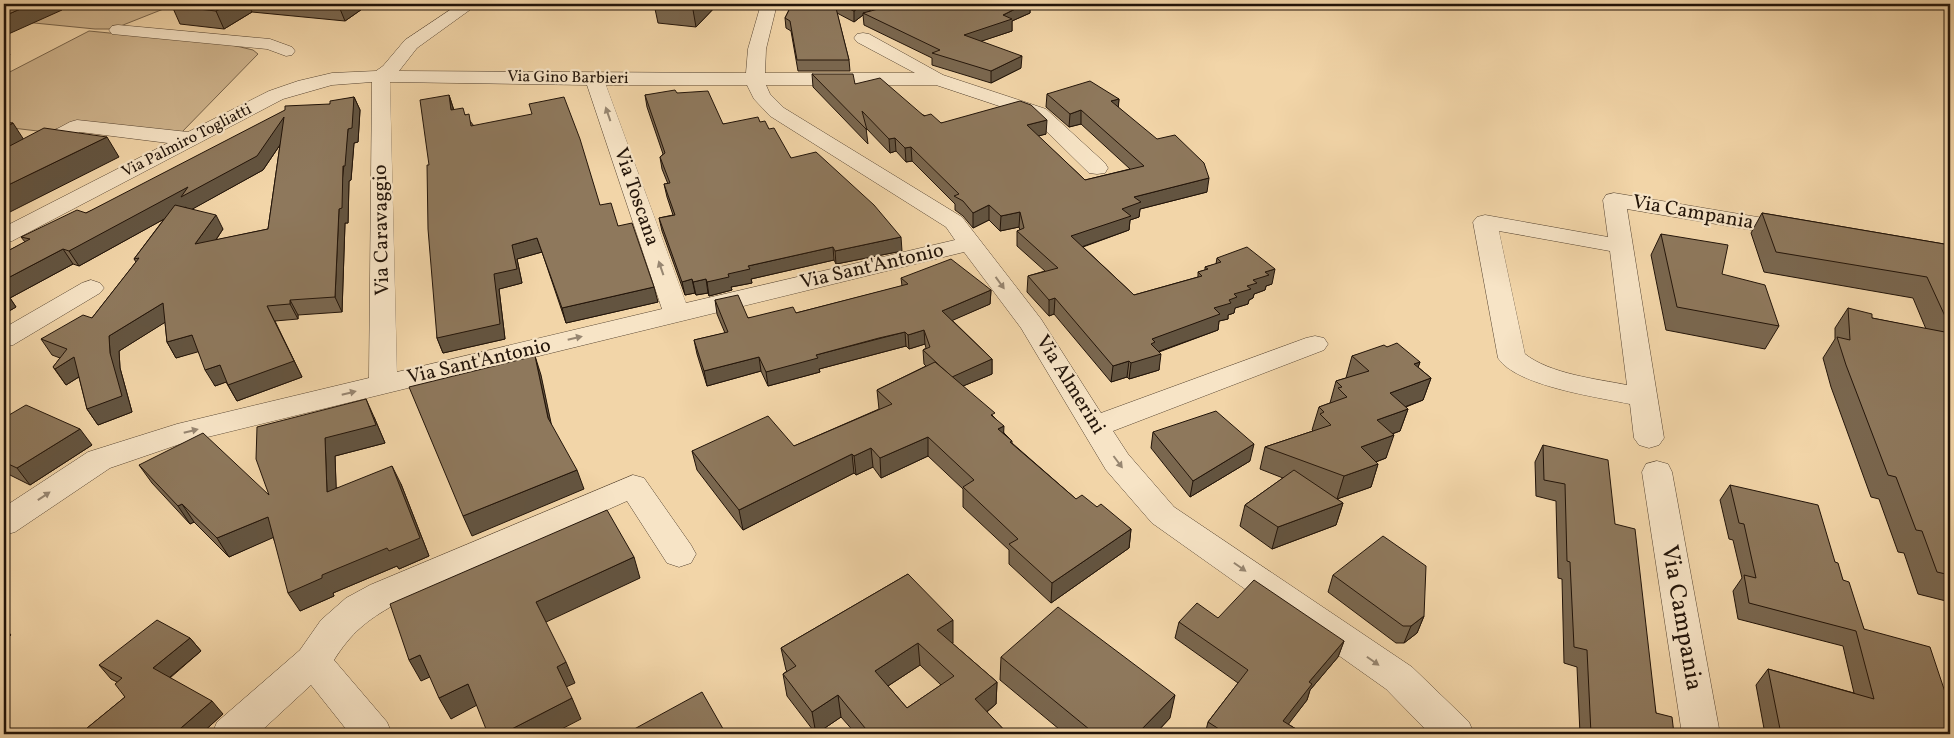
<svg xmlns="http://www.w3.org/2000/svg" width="1954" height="738" viewBox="0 0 1954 738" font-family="Vollkorn,serif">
<rect width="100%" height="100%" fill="#f2d5a8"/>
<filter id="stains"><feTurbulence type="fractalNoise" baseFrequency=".004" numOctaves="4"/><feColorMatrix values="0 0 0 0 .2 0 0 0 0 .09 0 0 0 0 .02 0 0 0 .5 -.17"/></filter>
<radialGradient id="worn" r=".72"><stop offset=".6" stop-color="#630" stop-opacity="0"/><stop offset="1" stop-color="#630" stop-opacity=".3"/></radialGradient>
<g fill="#cfb48d" stroke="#78644b">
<polygon points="37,4 176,4 113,29 95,29 4,20"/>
<polygon points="89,31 232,45 253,50 258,54 181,133 60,128 46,132 4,127 4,75"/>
</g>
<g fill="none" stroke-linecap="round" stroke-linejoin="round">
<defs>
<g id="street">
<path d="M459 4H478L417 48 399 71 746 73 748 49 761 4H777L766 49 765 73H915L857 42 854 38 857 34 863 33 869 34 943 75 1046 109 1105 163 1108 168 1105 173 1097 174 1089 173 1032 117 936 85H766L770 94 784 108 962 217 1041 319 1101 413 1306 338 1315 336 1324 338 1328 344 1324 350 1113 431 1128 454 1174 507 1412 667 1469 722 1474 734H1430L1386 689 1152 523 1106 470 1021 328 964 252 183 443 110 468 15 532 4 535V507L88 452 177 424 369 378 372 82 332 85 283 99 12 241 4 243V227L168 143 80 132 12 170 4 171V157L70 122 77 120 188 132 269 91 298 81 332 73 376 71 383 66 405 40ZM390 82 587 85 662 309 397 372ZM606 85H747L754 99 770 116 946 227 955 240 686 303Z"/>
<polygon points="118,25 270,39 292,47 295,51 292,55 286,56 267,49 112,34 109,30 112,26"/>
<path d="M1614 193 1793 223 1801 225 1805 230 1801 235 1793 237 1627 209 1664 438 1659 445 1649 448 1639 445 1634 438 1630 404C1597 397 1516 386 1498 358L1473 222 1477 217 1485 215 1608 237 1603 200 1606 195ZM1499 231 1610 251 1627 385C1597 379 1550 374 1525 354Z"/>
<polygon points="91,280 100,283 104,288 100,293 13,345 4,347 4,328 82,283"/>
<polygon points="1657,461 1668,464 1672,472 1720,734 1682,734 1642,472 1646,464"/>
<path d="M633 475 644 478 691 545 696 554 691 563 679 567 667 563 627 501 394 605C367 620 351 633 334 660L387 722 392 734H350L311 685 258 734H212L217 722 300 650 321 620 346 598 370 585Z"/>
</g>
</defs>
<use href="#street" stroke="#564431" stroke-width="1"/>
<use href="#street" fill="#f7e4c6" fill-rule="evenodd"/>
</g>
<g fill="#7a674f" stroke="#221409" fill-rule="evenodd">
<polygon points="176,4 365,4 365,7 345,21 252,12 224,29 180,24 172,6"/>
<polygon points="654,4 718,4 696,27 658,23"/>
<polygon points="792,4 879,4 868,12 897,4 1030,4 1030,13 1012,21 1012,31 981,41 1021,68 991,83 932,65 932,58 864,25 863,15 854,22 837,13 849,60 850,71 798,71 791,31 786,28 785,18"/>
<polygon points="812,74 855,84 941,123 1046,134 1038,136 1085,180 1130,169 1081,124 1069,127 1046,107 1047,94 1119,99 1118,107 1207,192 1140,209 1139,217 1130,220 1129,230 1083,247 1134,295 1198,277 1198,272 1205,270 1205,267 1216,264 1217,258 1272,284 1266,286 1265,290 1254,294 1253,298 1249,300 1248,304 1235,308 1234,313 1228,315 1228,319 1219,321 1218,330 1159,352 1159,370 1129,379 1127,377 1111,382 1054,314 1049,316 1027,292 1028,276 1045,271 1017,246 1017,231 1020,230 1019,227 1000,231 989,220 973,228 963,216 955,210 955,204 912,161 906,162 896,151 890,153 866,128 868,144 813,87"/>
<polygon points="677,93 723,124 760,122 769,129 791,158 902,251 836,264 834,260 751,279 752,283 731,287 732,290 709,296 708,293 696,295 695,293 685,295 662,231 659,218 673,215 667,197 664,184 668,184 662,169 660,157 663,154 647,107 645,95"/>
<polygon points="449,95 454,110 466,115 473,125 600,205 618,226 658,302 566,323 542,252 517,259 522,283 499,289 505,339 443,353 437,338"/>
<path d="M354 97 360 110 358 142 354 143 351 180 349 181 348 223H345L342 312 298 315V319L275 321 302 377 237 401 226 382 215 386 198 351 176 358 167 342 165 322 119 351 120 368 132 412 98 425 87 409 79 377 66 385 53 367 60 358 52 355 41 339 92 318 136 262 134 259 164 219 79 266 73 264 10 298 16 307 4 314V253L25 242 21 237 86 213 330 104ZM280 145 268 229 216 240 223 229 192 209 263 170Z"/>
<polygon points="1762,213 1950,245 1950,602 1918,594 1904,553 1898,552 1879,499 1871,497 1831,387 1823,358 1835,339 1835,328 1848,308 1872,318 1926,329 1913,298 1764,272 1751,233"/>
<polygon points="1661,234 1779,326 1765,349 1666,330 1651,255"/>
<polygon points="901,278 991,290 990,304 952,320 992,359 992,374 963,386 995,418 1004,433 1012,441 1012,443 1076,499 1097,507 1131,529 1129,548 1051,603 1009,564 1009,550 963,507 963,489 928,456 881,478 873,467 856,475 854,473 743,530 697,470 692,451 794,446 879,409 877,390 926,366 924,364 923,350 926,348 925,344 909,349 906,346 819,369 820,372 768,386 761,371 707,386 697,354 694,340 725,333 717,314 715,300 748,318 796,313 902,286"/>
<polygon points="1387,347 1420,362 1418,367 1431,378 1423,400 1406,407 1408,409 1400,431 1392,434 1386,458 1376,462 1378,464 1371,487 1337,499 1343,503 1336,525 1272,549 1240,526 1245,505 1283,478 1260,469 1265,447 1313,431 1312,430 1319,407 1330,403 1336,381 1346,378 1352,356"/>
<polygon points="374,417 385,443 335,456 336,488 401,484 429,556 399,569 397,566 333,593 334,596 300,611 273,537 229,557 194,522 190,524 152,483 139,465 269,495"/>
<polygon points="4,418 92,445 30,485 4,472"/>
<polygon points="1153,432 1250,461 1190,497 1151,448"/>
<polygon points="1543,445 1615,524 1656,713 1674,734 1580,734 1577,667 1564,663 1562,579 1558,578 1556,501 1536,496 1535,462"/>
<polygon points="1730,485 1835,562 1864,629 1950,734 1765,734 1756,685 1768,669 1854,693 1843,646 1738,619 1733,591 1742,578 1733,540 1729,539 1720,500"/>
<path d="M908 574 953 643H952L997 682 996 704 987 712 1008 734H856L841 717 816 734 787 696 783 674 787 671 786 670 781 648ZM920 665 941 685 907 708 888 686Z"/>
<polygon points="1333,575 1424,616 1417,633 1404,643 1396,643 1328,592"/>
<polygon points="1218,618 1344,641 1338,657 1310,690 1307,700 1288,724 1304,734 1205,734 1208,722 1238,683 1175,638 1179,622"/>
<polygon points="190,638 201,651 170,678 223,714 201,734 82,734 81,733 125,697 117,682 111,679 99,665"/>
<polygon points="1001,657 1170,718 1155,734 1065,734 1000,680"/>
</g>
<g fill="#635440" stroke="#221409">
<polygon points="32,4 59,4 62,10 4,36 4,16"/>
<polygon points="229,4 248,4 252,12 224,29 216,11"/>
<polygon points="338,4 365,4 365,7 345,21"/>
<polygon points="692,4 718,4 696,27"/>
<polygon points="864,4 879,4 865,14 863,13 863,15 854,22 854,11"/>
<polygon points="1025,4 1030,4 1030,13 1012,21 1012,31 964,47 964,35"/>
<polygon points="4,44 10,55 4,58"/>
<polygon points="1022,56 1021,68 991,83 991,71"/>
<polygon points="449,95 453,108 456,123 451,110"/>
<polygon points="354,97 360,110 358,142 354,143 351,180 349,181 348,223 345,223 342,312 335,297 339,209 348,129"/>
<polygon points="1119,99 1118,112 1111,101"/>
<polygon points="1081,110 1081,124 1069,127 1070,114"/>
<polygon points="284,117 290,130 263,170 189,211 186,207 79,266 69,251"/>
<polygon points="1047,120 1046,134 1027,139 1027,125"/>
<polygon points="13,123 26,143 4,155 4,128"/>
<polygon points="107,137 119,157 4,215 4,187"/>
<polygon points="895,138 896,151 890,153 889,139"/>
<polygon points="911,147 912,161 906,162 905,148"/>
<polygon points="1209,178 1207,192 1140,209 1139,217 1130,220 1129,230 1070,251 1071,236 1122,209 1134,197"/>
<polygon points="989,205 989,220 973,228 973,213"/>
<polygon points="1020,212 1019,227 1000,231 1001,216"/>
<polygon points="216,215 223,229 203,259 195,244"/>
<polygon points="901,237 902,251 836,264 835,251"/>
<polygon points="537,238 542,252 517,259 522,283 499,289 505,339 443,353 437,338 494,274 512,245"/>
<polygon points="833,247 834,260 751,279 752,283 731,287 732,290 709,296 707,282 748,266"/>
<polygon points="63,249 73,264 10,298 16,307 4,314 4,280"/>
<polygon points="1275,269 1272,284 1266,286 1265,290 1254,294 1253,298 1249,300 1248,304 1235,308 1234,313 1228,315 1228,319 1219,321 1218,330 1154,353 1161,354 1159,370 1129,379 1131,363 1152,339 1214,308 1229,300 1234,294 1247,286 1253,280 1265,272"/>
<polygon points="692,279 695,293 685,295 682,282"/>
<polygon points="706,279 708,293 696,295 693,282"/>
<polygon points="654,287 658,302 566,323 562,308"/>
<polygon points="991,290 990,304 942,325 942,311"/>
<polygon points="1055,298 1054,314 1049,316 1049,300"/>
<polygon points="290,300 298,315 298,319 290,304"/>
<polygon points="163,303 172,318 119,351 120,368 132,412 98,425 87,409 110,353 109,336"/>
<polygon points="267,306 302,377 237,401 228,385"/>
<polygon points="924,330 925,344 909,349 908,335"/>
<polygon points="905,332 906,346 819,369 820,372 768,386 766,372 816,355"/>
<polygon points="192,335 201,351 176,358 167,342"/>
<polygon points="535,356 541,375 554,437 548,418"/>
<polygon points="74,357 85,373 66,385 55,369"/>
<polygon points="759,357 761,371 707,386 704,371"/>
<polygon points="992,359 992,374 951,391 950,377"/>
<polygon points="1129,361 1127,377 1111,382 1113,366"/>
<polygon points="1420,362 1412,384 1414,364"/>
<polygon points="220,365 229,381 215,386 205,370"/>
<polygon points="1431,378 1423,400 1383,415 1390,393"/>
<polygon points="366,399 374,417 385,443 335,456 337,510 327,492 325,438"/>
<polygon points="1408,409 1400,431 1369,442 1377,420"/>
<polygon points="1004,426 1003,445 998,429"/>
<polygon points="80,429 92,445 30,485 17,468"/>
<polygon points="1394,435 1386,458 1353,470 1361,447"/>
<polygon points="928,437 928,456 881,478 880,458"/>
<polygon points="1254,444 1250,461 1190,497 1193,481"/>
<polygon points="871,448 873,467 856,475 854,456"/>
<polygon points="852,454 854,473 743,530 739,510"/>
<polygon points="1378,464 1371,487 1337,499 1344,476"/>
<polygon points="392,466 401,484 429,556 399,569 397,566 333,593 334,596 300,611 288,593"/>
<polygon points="577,470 584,489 472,536 463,516"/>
<polygon points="1343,503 1336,525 1272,549 1278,527"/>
<polygon points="182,504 194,522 190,524 178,506"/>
<polygon points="268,517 279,535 229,557 217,538"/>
<polygon points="1131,529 1129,548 1051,603 1052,583"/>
<polygon points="634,557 640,578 544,623 536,602"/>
<polygon points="1424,616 1417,633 1404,643 1411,626"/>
<polygon points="953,620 953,643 938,653 937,630"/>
<polygon points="4,627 11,635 4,641"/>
<polygon points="190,638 201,651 164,682 153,668"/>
<polygon points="1344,641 1338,657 1310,690 1307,700 1281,734 1283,721 1309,682"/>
<polygon points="918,643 920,665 877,693 875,671"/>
<polygon points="420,655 432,676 421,681 409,660"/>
<polygon points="566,662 575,683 566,687 557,667"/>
<polygon points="997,682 996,704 975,721 975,699"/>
<polygon points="468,684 479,704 451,719 439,698"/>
<polygon points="838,695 841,717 816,734 812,712"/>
<polygon points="1175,695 1170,718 1155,734 1137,734"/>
<polygon points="572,698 581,719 552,734 502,734"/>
<polygon points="212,701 223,714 201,734 174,734"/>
</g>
<g fill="#8e785c" stroke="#221409" fill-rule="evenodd">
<polygon points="4,4 32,4 4,16"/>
<polygon points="176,4 229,4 216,11 172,6"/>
<polygon points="792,4 835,4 849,60 797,60 790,21 785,18"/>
<polygon points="838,4 864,4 854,11"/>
<polygon points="897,4 1025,4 1003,15 1012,19 964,35 1022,56 991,71 932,53 940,50 863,13"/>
<polygon points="812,74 853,74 855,84 880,78 924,116 931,114 941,123 1020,101 1031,105 1047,120 1027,125 1085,180 1144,166 1081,110 1070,114 1047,94 1090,81 1119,99 1111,101 1157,139 1175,135 1204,163 1209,178 1134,197 1141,202 1122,209 1131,216 1071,236 1134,295 1202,276 1198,272 1208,269 1205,267 1221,262 1217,258 1247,247 1275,269 1265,272 1269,275 1253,280 1257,283 1247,286 1251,289 1234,294 1237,297 1229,300 1231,303 1214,308 1220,314 1152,339 1155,342 1151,344 1161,354 1131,363 1129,361 1113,366 1055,298 1049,300 1028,276 1058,268 1017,231 1024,228 1020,212 1001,216 989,205 973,213 963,201 954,196 959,194 911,147 905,148 895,138 889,139 862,111 867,130"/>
<polygon points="675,90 677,93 708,91 723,124 758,117 760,122 765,121 769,129 774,128 791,158 816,152 874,205 901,237 835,251 833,247 748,266 750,269 728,274 729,277 707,282 706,279 693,282 692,279 682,282 659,218 675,215 664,184 670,183 660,157 665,153 645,95"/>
<polygon points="449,95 451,110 463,108 465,115 469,114 471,126 532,114 529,104 564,97 580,139 600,205 611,203 618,226 632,223 654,287 562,308 537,238 512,245 517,269 494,274 500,324 437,338 428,229 427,165 429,165 420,100"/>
<polygon points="354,97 352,128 348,129 345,166 343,166 342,208 339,209 335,297 290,300 290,304 267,306 294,361 228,385 220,365 205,370 192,335 167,342 163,303 109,336 110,353 122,396 87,409 74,357 55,369 53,367 67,349 41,339 83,315 92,318 139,258 134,259 175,205 216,215 195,244 268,229 284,117 257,156 181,197 188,187 69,251 63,249 4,280 4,253 30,239 21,237 77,210 86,213 285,110 285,106 330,104 330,101"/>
<polygon points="4,122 13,123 4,128"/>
<polygon points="44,128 107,137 4,187 4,149"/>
<polygon points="1762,213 1950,245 1950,327 1927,277 1776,252"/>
<polygon points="1661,234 1728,245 1722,274 1765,285 1779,326 1677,307"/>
<polygon points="951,259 991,290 942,311 992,359 952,377 939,365 923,350 930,347 924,330 908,335 905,332 879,338 816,355 818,358 766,372 759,357 704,371 694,340 728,332 715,300 738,295 748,318 793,307 796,313 908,284 901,278"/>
<polygon points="1848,308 1872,314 1872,318 1950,333 1950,575 1937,572 1922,531 1916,530 1896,477 1888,475 1846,365 1837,337 1850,340"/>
<polygon points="1397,343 1420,362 1414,364 1431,378 1390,393 1408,409 1377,420 1394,435 1361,447 1378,464 1344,476 1265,447 1331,425 1320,414 1324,412 1319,407 1347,397 1338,388 1342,387 1336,381 1369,371 1352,356 1384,345 1387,347"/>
<polygon points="535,356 548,418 577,470 463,516 409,387"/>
<polygon points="935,362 995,413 991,415 1004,426 998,429 1012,441 1010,442 1076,499 1082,495 1097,507 1101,504 1131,529 1052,583 1009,544 1018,539 963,487 974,480 928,437 880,458 871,448 854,456 852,454 739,510 692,451 768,416 794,446 892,404 877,390"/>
<polygon points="366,399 376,425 325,438 327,492 392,466 420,538 389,551 387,548 322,575 322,578 288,593 268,517 217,538 182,504 178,506 139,465 203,433 269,495 256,459 257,427"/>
<polygon points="26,405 80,429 17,468 4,462 4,418"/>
<polygon points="1216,411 1254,444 1193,481 1153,432"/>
<polygon points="1543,445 1608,460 1615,524 1635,529 1656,713 1672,717 1674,734 1591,734 1587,650 1574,647 1570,562 1567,561 1565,484 1544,480"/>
<polygon points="1294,470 1343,503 1278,527 1245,505"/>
<polygon points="1730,485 1818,505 1835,562 1838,563 1843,580 1849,582 1864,629 1930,647 1950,707 1950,734 1781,734 1768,669 1874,699 1856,631 1749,603 1744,575 1756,578 1744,524 1739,523"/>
<polygon points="607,510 634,557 536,602 566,662 557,667 572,698 502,734 488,734 468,684 439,698 420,655 409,660 390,604"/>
<polygon points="1383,536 1426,566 1424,616 1411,626 1403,626 1333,575"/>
<path d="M908 574 953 620 937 630 997 682 975 699 1008 734H870L838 695 812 712 783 674 796 666 781 648ZM918 643 954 676 907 708 875 671Z"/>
<polygon points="1254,580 1344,641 1309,682 1312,684 1283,721 1304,734 1215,734 1219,729 1208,722 1248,670 1179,622 1197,603 1218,618"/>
<polygon points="1058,607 1175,695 1137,734 1095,734 1001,657"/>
<polygon points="157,620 190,638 153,668 212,701 174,734 83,734 81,733 125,697 115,684 122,678 99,665"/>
<polygon points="702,692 726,734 627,734 627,733"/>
</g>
<defs><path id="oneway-solid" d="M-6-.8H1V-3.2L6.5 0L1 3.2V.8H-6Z" transform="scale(1.25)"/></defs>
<g fill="#978671">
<use href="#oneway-solid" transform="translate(608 114) rotate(-109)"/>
<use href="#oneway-solid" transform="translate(661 268) rotate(-109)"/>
<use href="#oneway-solid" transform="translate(1000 283) rotate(54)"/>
<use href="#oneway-solid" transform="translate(575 338) rotate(-13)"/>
<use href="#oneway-solid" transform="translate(349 393) rotate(-14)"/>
<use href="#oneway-solid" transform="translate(191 431) rotate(-14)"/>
<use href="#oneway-solid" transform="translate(1118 462) rotate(53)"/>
<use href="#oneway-solid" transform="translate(44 496) rotate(-34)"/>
<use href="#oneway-solid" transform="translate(1240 567) rotate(35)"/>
<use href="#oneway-solid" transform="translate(1373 661) rotate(35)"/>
</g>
<g text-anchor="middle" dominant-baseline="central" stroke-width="4.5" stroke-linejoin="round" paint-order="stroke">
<g font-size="16" fill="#221409" stroke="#f7e4c6">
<text transform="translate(568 78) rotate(1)">Via Gino Barbieri</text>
<text transform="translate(187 141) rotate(-27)">Via Palmiro Togliatti</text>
</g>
<g font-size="20" fill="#221409" stroke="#f7e4c6">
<text transform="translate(636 197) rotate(71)">Via Toscana</text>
<text transform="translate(1693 213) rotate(10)">Via Campania</text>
<text transform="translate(382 230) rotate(-91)">Via Caravaggio</text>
<text transform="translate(872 267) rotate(-13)">Via Sant'Antonio</text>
<text transform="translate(479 362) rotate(-13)">Via Sant'Antonio</text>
<text transform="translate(1070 385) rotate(58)">Via Almerini</text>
</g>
<g font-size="24" fill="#221409" stroke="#f7e4c6">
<text transform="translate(1681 618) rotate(80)">Via Campania</text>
</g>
</g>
<rect width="1954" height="738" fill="none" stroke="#f2d5a8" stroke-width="20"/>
<rect x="5" y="5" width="1944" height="728" fill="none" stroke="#221409" stroke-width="2.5"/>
<rect x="10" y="10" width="1934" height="718" fill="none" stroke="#221409"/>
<rect width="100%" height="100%" filter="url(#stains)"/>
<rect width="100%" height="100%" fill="url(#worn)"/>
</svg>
